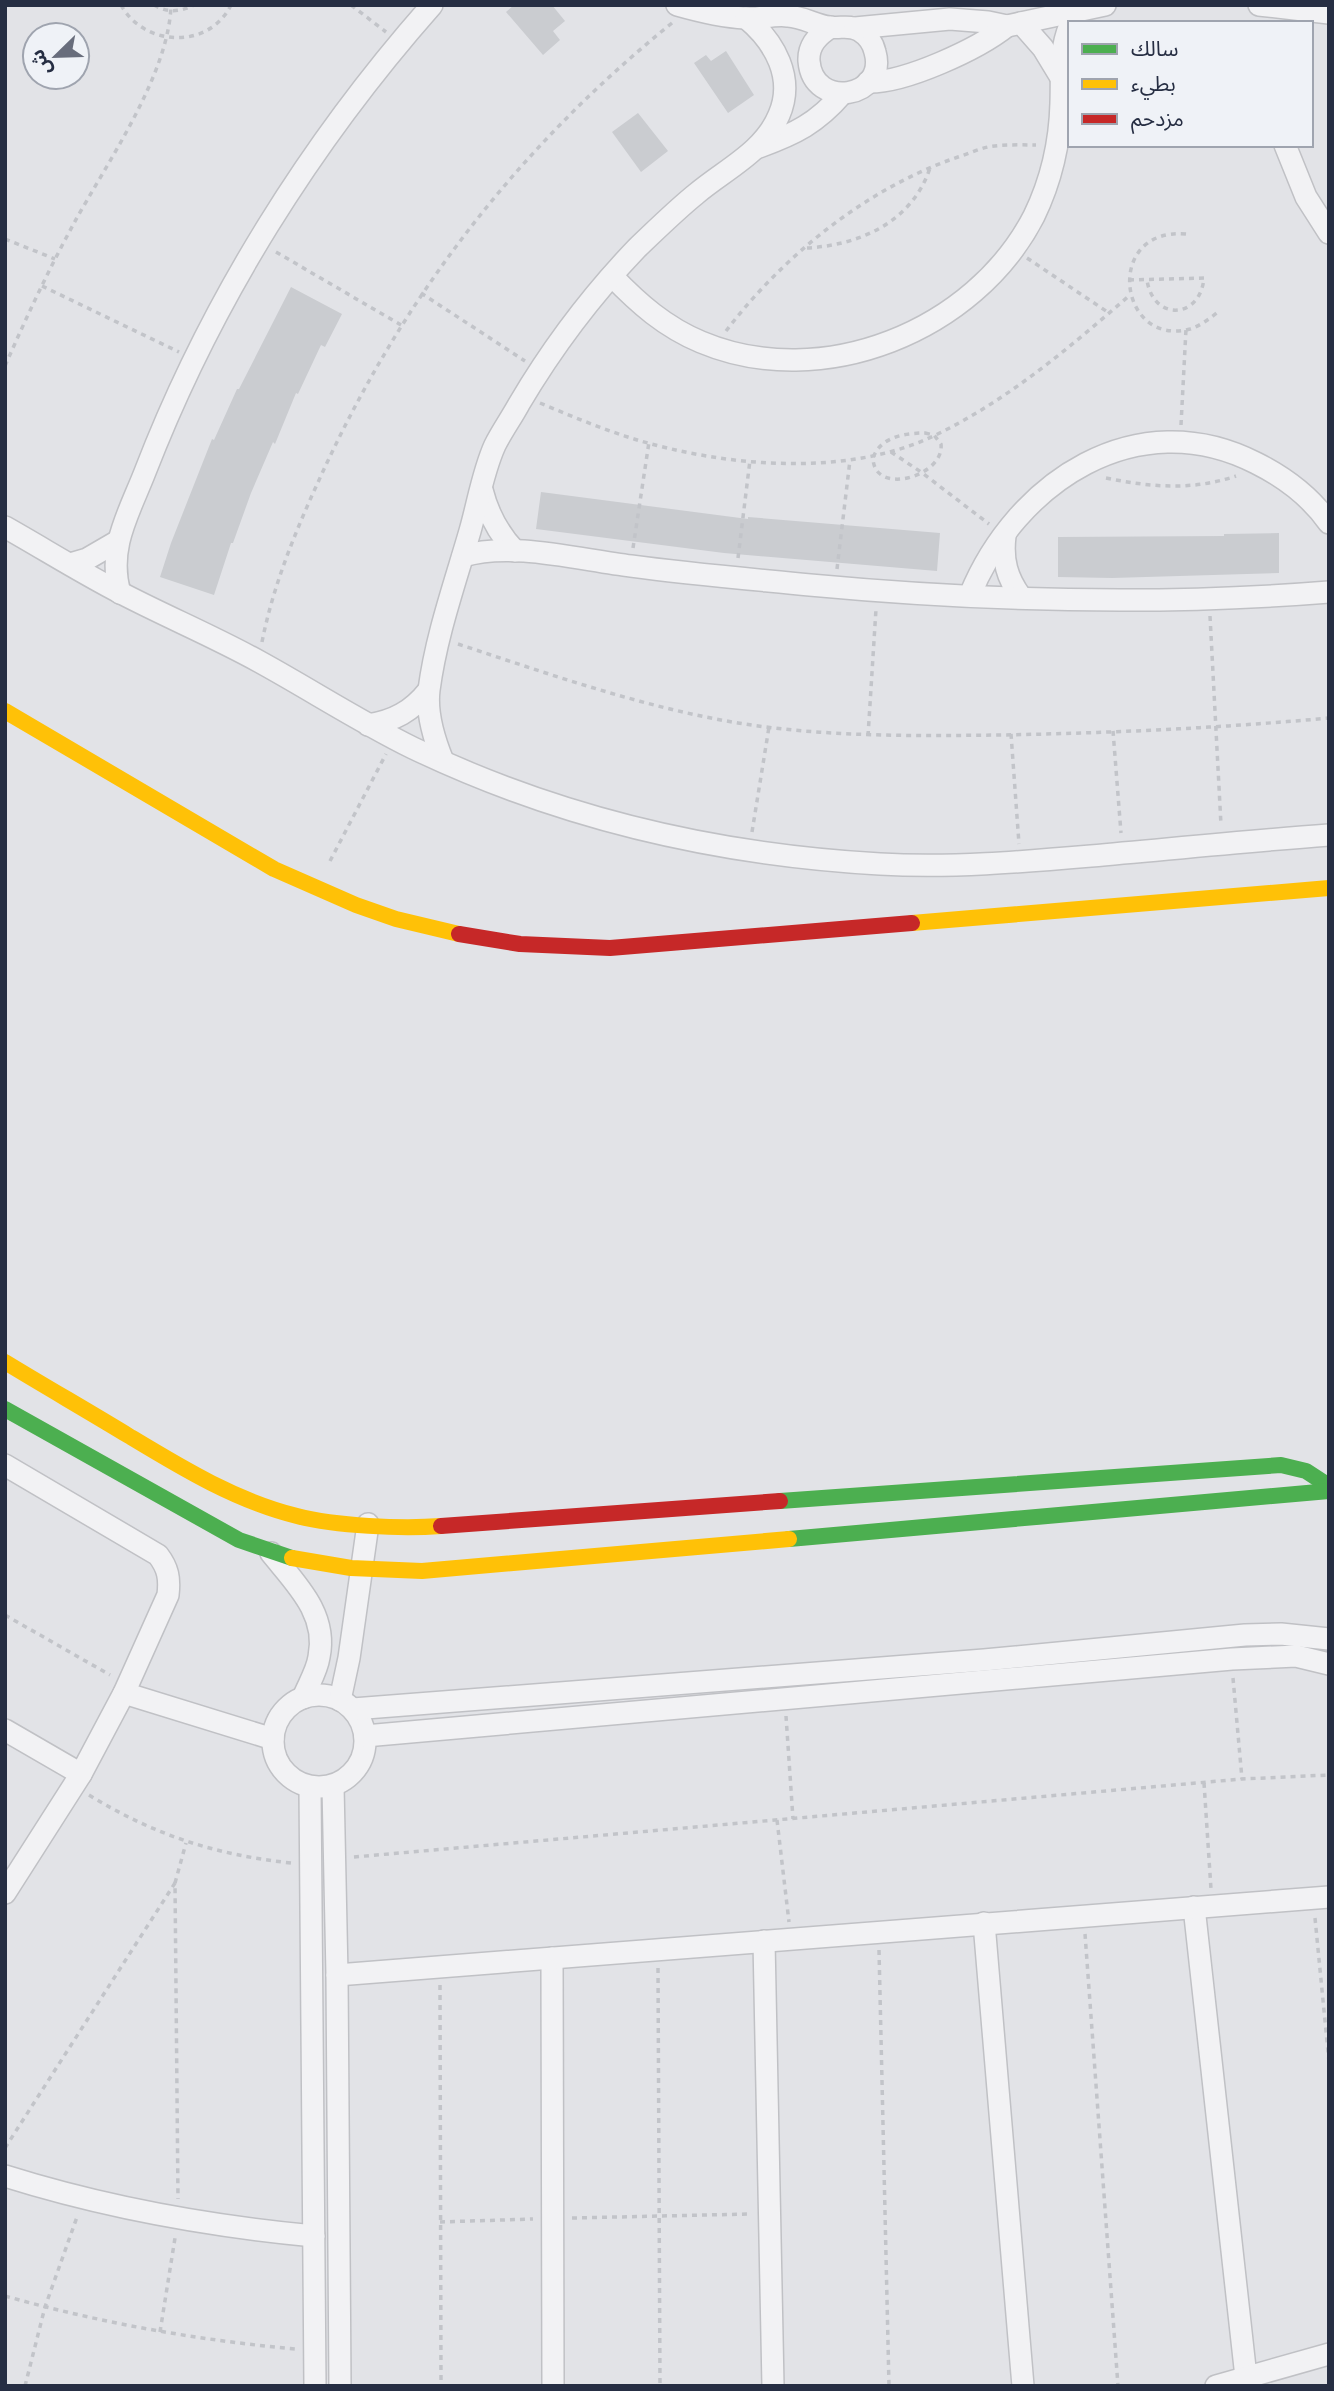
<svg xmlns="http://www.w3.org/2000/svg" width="1334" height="2391" viewBox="0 0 1334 2391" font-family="Signika,'Noto Sans Arabic',sans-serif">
<rect width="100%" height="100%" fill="#e2e3e7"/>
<g fill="#caccd0">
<polygon points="514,5 552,5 565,21 553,31 560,40 543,55 506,12"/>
<polygon points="726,51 754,95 728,113 694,63 706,55 711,61"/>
<polygon points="638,113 668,151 641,172 612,132"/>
<polygon points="291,287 342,314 325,347 321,345 298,394 296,393 275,444 273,442 251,493 233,543 231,543 214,595 160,577 171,543 212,439 214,440 237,389 239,389"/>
<polygon points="541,492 748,519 748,517 940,533 937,571 724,553 536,529"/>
<polygon points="1279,533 1279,573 1112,578 1058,577 1058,537 1224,536 1224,534"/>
</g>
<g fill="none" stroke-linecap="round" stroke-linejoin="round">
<defs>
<g id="street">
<path d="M677 5C698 11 723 17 745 18 760 19 774 14 788 16 803 17 815 25 829 27 841 29 849 24 860 31 868 36 873 43 875 52 888 98 813 111 809 61 808 45 818 35 831 27"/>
<polyline points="1259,5 1329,13"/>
<polyline points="1021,23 1043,48 1060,76"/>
<polyline points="855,28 950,19 988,22 1007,26 1105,5"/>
<path d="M868 82C905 83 978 49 1007 26"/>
<polyline points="1285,145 1306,197 1329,233"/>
<path d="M759 147C795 134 817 123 842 94"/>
<path d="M612 276C639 304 665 327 701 342 822 393 975 331 1034 216 1051 181 1060 142 1061 103 1062 75 1059 52 1070 25"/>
<path d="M482 490C488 514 498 533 515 551"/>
<path d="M5 527C44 549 82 573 121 593 167 617 215 637 260 662 311 690 360 722 413 748 559 818 719 855 880 864 951 868 1021 862 1091 856 1170 849 1249 841 1329 835"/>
<path d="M1005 536C1002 560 1007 578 1021 597"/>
<path d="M463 556C511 541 580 560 631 566 690 574 750 579 810 585 982 601 1156 606 1329 592"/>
<polyline points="70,564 87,559 118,541"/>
<path d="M120 593C107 548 129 513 145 472 211 301 311 142 432 5"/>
<path d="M970 595C1016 482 1137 402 1256 463 1286 478 1310 496 1329 523"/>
<path d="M368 725C394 721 412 711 428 691"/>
<path d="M443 761C434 739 426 714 429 690 436 636 455 583 470 531 478 503 483 471 495 445 502 431 512 417 519 404 552 348 592 295 637 248 656 230 675 211 696 194 724 170 764 152 779 115 795 78 775 42 746 18"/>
<path d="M5 1465 158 1555C168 1568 170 1578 168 1595L124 1693 81 1774 5 1893"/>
<path d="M271 1553C296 1584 328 1614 319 1657 317 1671 308 1685 303 1698"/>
<polyline points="124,1693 273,1739"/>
<circle cx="319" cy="1741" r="46"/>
<polyline points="340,1700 349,1658 368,1524"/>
<polyline points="353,1709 984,1660 1245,1635 1281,1634 1329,1639"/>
<polyline points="5,1730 81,1774"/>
<polyline points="365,1736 1232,1659 1296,1656 1329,1664"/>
<polyline points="333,1786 337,1975 340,2386"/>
<polyline points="310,1787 315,2386"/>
<polyline points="1194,1907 1246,2377"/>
<polyline points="984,1923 1023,2386"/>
<polyline points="764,1941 773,2386"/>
<polyline points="552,1958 553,2386"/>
<polyline points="337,1975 1329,1897"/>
<path d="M5 2176C107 2208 208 2226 314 2236"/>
<polyline points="1216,2386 1329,2354"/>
</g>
</defs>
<use href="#street" stroke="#c0c1c5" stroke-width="24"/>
<g stroke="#c2c4c9" stroke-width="3.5" stroke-dasharray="5 5" stroke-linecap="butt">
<path d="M121 5C144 47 209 50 231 5"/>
<path d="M154 5C168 13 180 12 194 5"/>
<polyline points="351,5 386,32"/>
<path d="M1186 234C1103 227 1118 348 1190 329 1200 326 1209 319 1218 312"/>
<polyline points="5,239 55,259"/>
<path d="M807 248C860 245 912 222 930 168"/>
<polyline points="276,252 401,325"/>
<polyline points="1027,258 1109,313"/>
<path d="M1129 280 1204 278C1200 320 1153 321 1147 280"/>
<polyline points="42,286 179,352"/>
<polyline points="421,293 525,361"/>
<path d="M726 331C784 255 867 188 958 157 968 154 978 149 988 147 1004 144 1021 145 1036 145"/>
<path d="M5 366C26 318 48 271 73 225 106 164 169 75 171 5"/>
<path d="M540 403C571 416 602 429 634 439 723 466 840 477 927 439 1002 405 1068 349 1130 295"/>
<polyline points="1181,425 1186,329"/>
<path d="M925 433 934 435 941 444C945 476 874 497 873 458 880 437 905 433 925 433Z"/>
<polyline points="891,452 921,472 989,524"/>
<path d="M1106 478C1150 487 1192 491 1236 476"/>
<polyline points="633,548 649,442"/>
<polyline points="738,558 750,460"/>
<polyline points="837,569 850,460"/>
<polyline points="1210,616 1221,825"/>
<path d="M262 642C274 581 299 523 325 467 407 291 521 145 672 23"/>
<path d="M458 644C549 674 642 707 738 723 825 737 913 736 1001 735 1111 733 1220 728 1329 718"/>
<polyline points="1113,731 1121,833"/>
<polyline points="1011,734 1019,844"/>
<polyline points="868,736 876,609"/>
<polyline points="752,832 769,727"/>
<polyline points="330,861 386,754"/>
<polyline points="5,1615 110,1675"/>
<polyline points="1233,1678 1242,1779"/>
<polyline points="786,1716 793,1819"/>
<polyline points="1204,1783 1211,1889"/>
<path d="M89 1795C154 1835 216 1855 291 1863"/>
<polyline points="777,1820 789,1922"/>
<polyline points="354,1857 1242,1779 1329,1775"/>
<polyline points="175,1883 186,1843"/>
<polyline points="1315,1918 1329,2062"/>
<polyline points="1085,1934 1118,2386"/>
<polyline points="879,1950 889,2386"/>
<polyline points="658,1968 660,2386"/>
<polyline points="440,1985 441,2386"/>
<polyline points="5,2148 175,1883 178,2199"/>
<polyline points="572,2218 750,2214"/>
<polyline points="440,2222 533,2219"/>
<path d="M5 2296C101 2323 197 2340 295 2349"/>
<polyline points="160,2332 175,2238"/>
<polyline points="25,2386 45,2307 77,2217"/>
</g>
<use href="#street" stroke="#f2f2f4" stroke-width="21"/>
<g stroke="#4caf50" stroke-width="16">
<polyline points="5,1409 239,1540 292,1558"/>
<polyline points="780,1501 1281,1465 1306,1471 1329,1486"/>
<polyline points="789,1539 1329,1491"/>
</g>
<g stroke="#ffc107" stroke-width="16">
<polyline points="5,711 274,869 356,905 396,919 459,934"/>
<polyline points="912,923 1329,888"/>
<path d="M5 1362C46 1387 88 1411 129 1436 182 1468 236 1501 297 1516 336 1526 401 1529 441 1526"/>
<polyline points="292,1558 351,1568 422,1571 789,1539"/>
</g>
<g stroke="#c62828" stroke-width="16">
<polyline points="459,934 520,944 610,948 912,923"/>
<polyline points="441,1526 780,1501"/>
</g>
</g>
<rect width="1334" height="2391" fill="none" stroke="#262e43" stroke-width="14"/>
<rect x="1068" y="21" width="245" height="126" fill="#eff2f7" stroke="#9fa4af" stroke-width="2"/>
<rect x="1082" y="44" width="35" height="10" fill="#4caf50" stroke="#9fa4af" stroke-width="2"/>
<text x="1131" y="56" font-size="21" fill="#262e43">سالك</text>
<rect x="1082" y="79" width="35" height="10" fill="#ffc107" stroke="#9fa4af" stroke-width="2"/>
<text x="1131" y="91" font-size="21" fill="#262e43">بطيء</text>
<rect x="1082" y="114" width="35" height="10" fill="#c62828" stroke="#9fa4af" stroke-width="2"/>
<text x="1131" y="126" font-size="21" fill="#262e43">مزدحم</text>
<g transform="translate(56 56) rotate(247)"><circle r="33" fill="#eff2f7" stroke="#9fa4af" stroke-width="2"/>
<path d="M0-5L12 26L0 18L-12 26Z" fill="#686d7c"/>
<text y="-10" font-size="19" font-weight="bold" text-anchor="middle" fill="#262e43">ش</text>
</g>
</svg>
